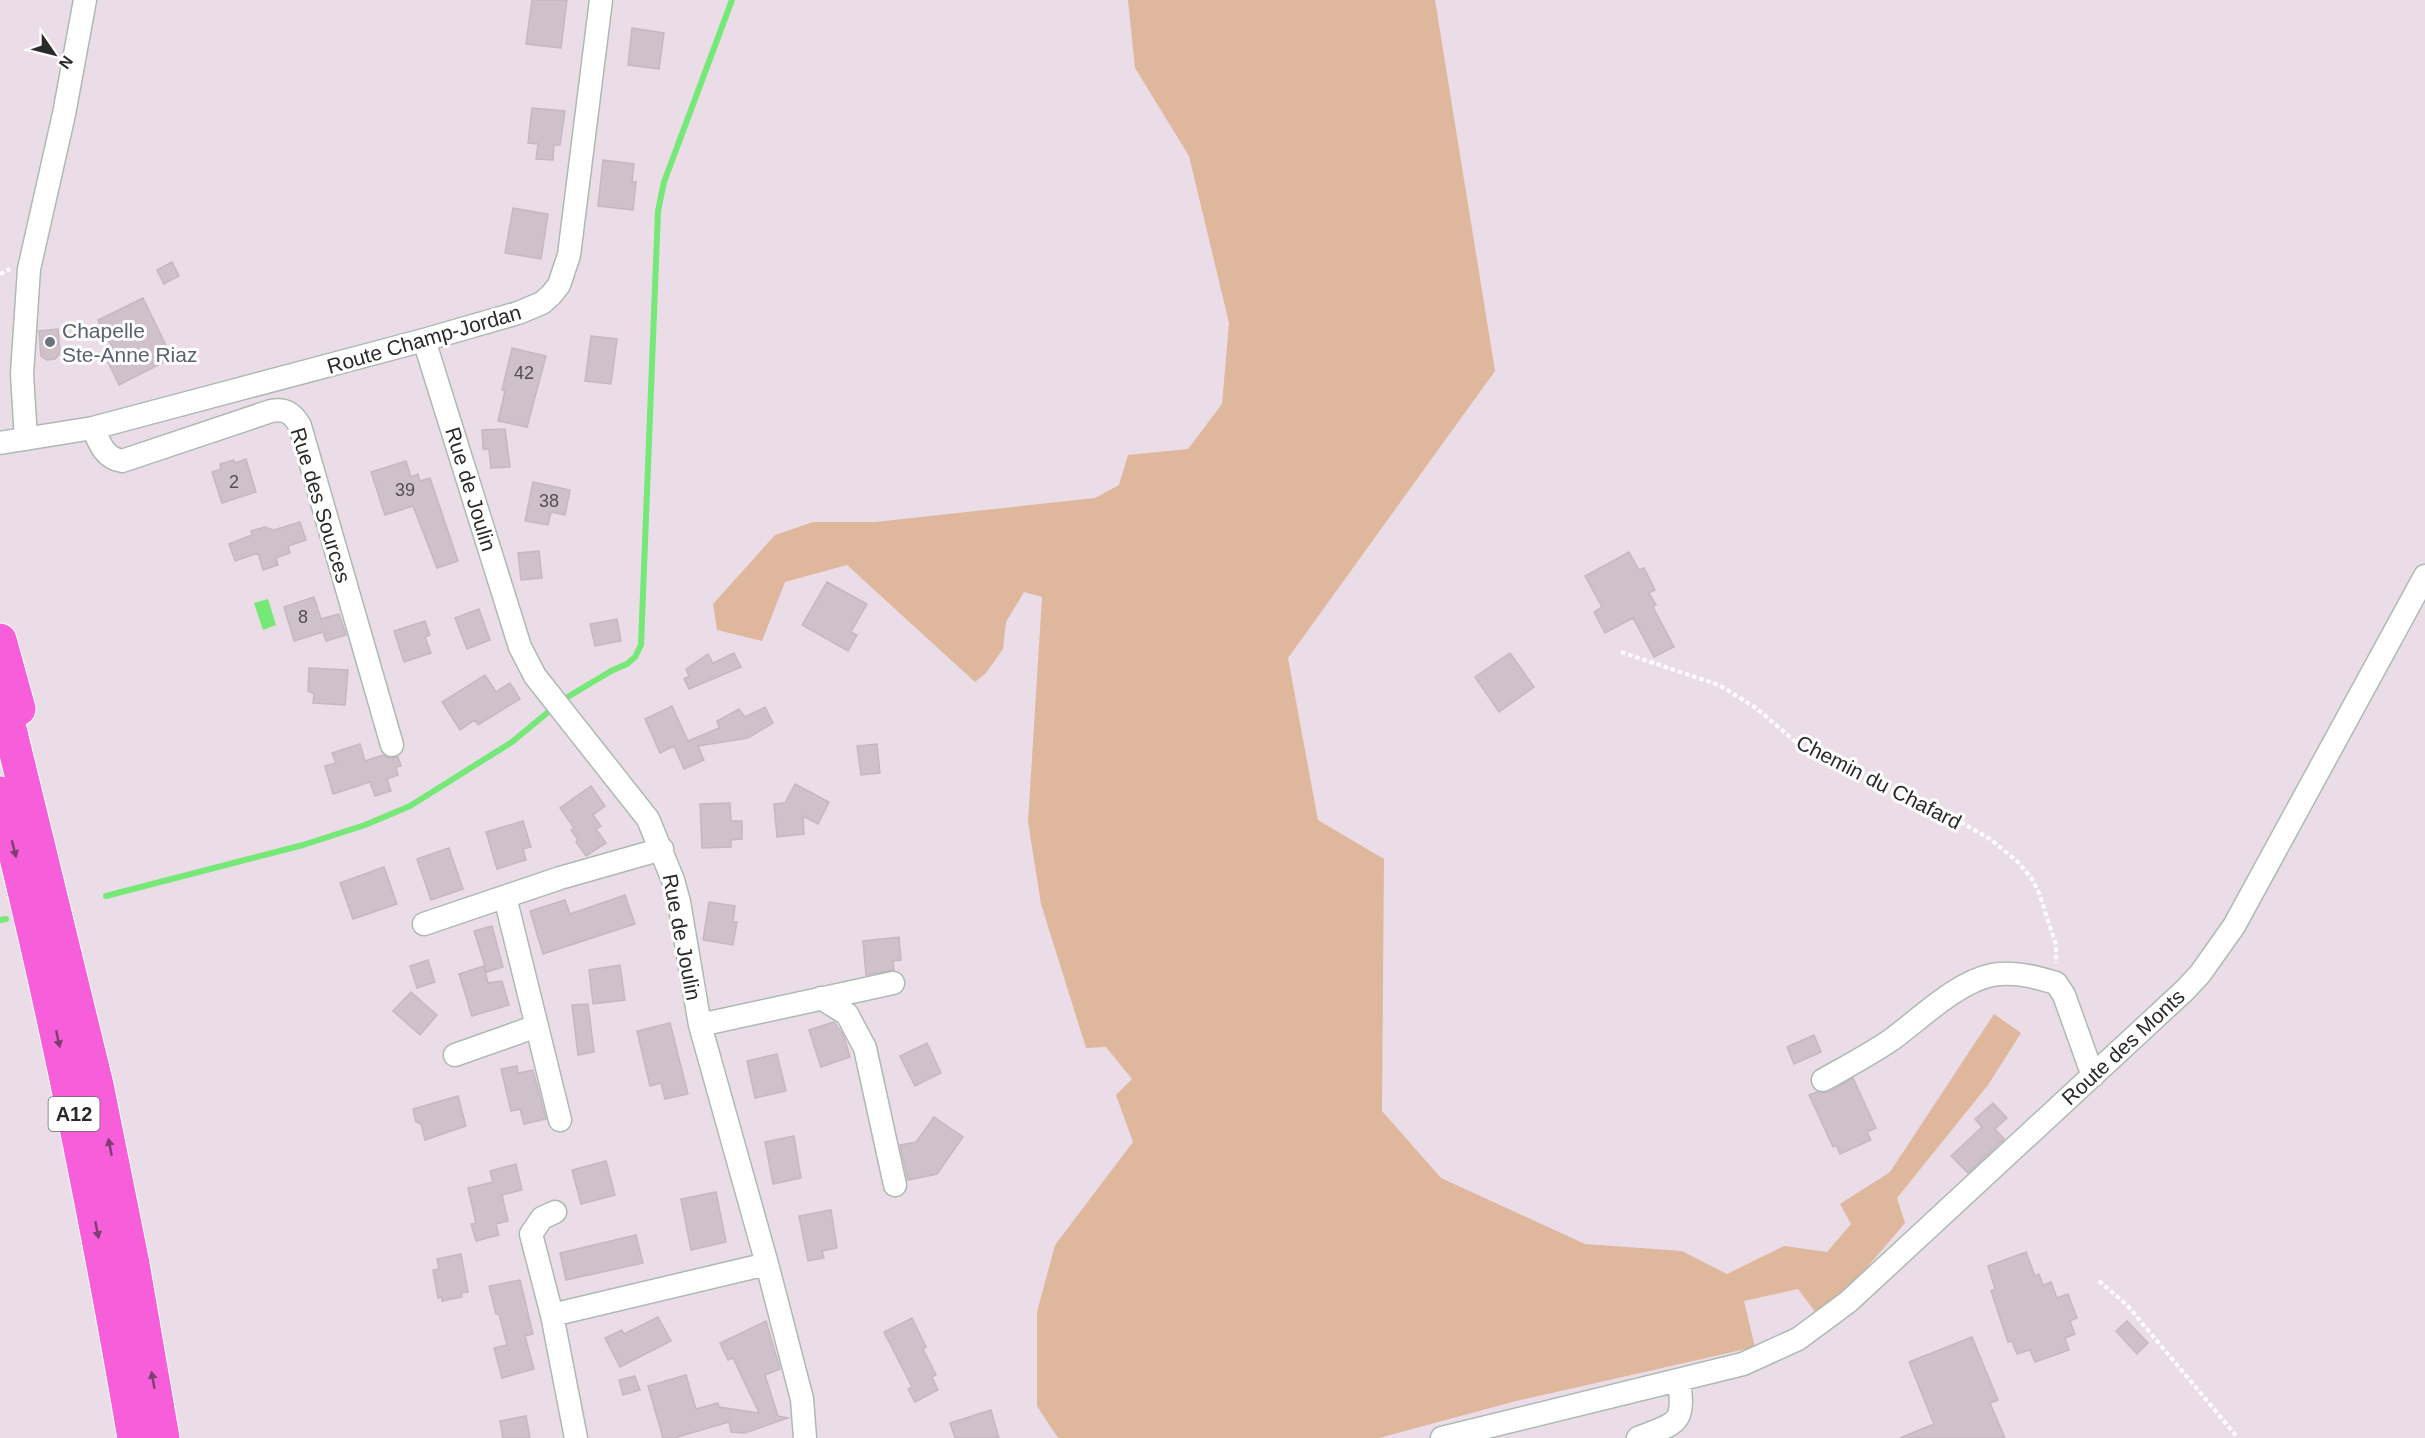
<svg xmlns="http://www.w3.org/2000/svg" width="2425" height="1438" font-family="Arial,sans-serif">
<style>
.green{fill:#dfb79c}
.water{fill:#75e877}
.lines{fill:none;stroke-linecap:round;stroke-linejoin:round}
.stream{stroke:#75e877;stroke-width:6}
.building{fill:#cec1c9;stroke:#c7b7c0;stroke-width:1.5}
.street-casing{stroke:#adbab4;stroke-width:25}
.highway-casing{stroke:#fff;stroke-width:35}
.path{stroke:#fff;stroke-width:4;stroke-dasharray:4.5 3;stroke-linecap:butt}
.street{stroke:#fff;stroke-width:22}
.highway{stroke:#f65eda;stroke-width:33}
.oneway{fill:#7c3f70}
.worship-dot{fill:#6b7280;stroke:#fff;stroke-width:2}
.labels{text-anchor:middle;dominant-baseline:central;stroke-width:6;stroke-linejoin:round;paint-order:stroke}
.number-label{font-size:18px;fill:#535052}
.shield{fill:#fff;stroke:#6a6a6a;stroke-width:1.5}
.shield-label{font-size:20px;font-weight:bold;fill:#2a2a2a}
.worship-label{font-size:21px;fill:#5b616d;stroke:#fff;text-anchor:start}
.street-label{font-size:21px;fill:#2a2a2a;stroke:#fff}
</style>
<rect width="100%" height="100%" fill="#ebdde7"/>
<path class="green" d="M1128,0H1435L1495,371L1288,658L1318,820L1384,859L1382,1111L1441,1178L1585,1244L1682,1251L1727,1274L1784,1246L1827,1252L1851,1224L1840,1204L1890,1172L1994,1014L2021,1033L1988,1085L1897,1198L1905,1223L1846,1292L1816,1313L1798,1289L1744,1301L1755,1347L1516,1401L1379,1438H1058L1037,1406V1312L1055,1245L1133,1142L1116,1095L1132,1079L1106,1047L1086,1048L1041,904L1028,822L1042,597L1024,592L1006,622L1003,649L986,673L975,682L847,565L785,582L762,641L717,630L713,604L775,535L813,522H875L1095,498L1119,485L1128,455L1188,449L1222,404L1229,323L1189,156L1135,68Z"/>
<path class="water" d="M268,599L276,625L263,630L254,603Z"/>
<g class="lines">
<path class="stream" d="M561,701L611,671L627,664L635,657L641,645L658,211L664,182L732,0
M106,896L303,845L365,825L410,806L512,742L553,708
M0,920L6,919"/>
</g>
<path class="building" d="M532,0H567L561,48L526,44Z
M632,28L664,33L659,69L628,65Z
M532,108L565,111L560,145H554L553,160L536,159L538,144L528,143Z
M603,160L634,164L632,182H636L633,210L598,206Z
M513,208L548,214L541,259L505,253Z
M172,262L179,276L164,284L157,270Z
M143,298L172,358L119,385L108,362L117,357L98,320Z
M58,329L60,353L55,359L47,360L41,356L39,331Z
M591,336L617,339L611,384L585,381Z
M512,348L546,356L527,427L498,421L505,391L502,390Z
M505,429L510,467L491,468L489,449H483L482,430Z
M246,459L256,492L222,503L212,472L221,469L220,464L234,460L235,463Z
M406,461L411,477L418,474L420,481L430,478L458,561L437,568L413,506L385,515L371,472Z
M533,482L570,490L565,515L551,512L548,525L525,521Z
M300,522L306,540L288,546L290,553L276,558L278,565L263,570L258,553L235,561L229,544L252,535L251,531L265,527L274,530Z
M539,551L542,578L521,580L518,553Z
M1629,552L1639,570L1644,568L1655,590L1649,593L1656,605L1653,607L1674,647L1654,657L1633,618L1605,633L1594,612L1602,607L1585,576Z
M827,582L867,604L851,632L857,635L848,651L802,625Z
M314,597L321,619L339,614L346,635L326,641L323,632L294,641L284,607Z
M479,609L490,640L467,649L455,618Z
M617,619L621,641L595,646L590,624Z
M425,621L430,635L425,637L431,653L404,662L394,631Z
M734,653L741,667L689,689L684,679L689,676L686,669L708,654L713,663Z
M1510,653L1534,687L1499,712L1475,677Z
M309,668L348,670L345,705L313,703L314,694L308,691Z
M485,675L496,692L510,683L520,699L478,725L475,720L460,730L442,702Z
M672,706L688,741L719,728L717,721L739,709L745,717L765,707L773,723L748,738L698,746L704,760L684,769L674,746L660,753L645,719Z
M360,744L365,761L383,755L389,758L398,757L401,766L396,767L398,775L387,779L391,791L375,796L370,782L333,794L325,766L336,763L332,753Z
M877,744L880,773L861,775L857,746Z
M795,784L829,802L818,824L803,816L804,834L777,837L774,804L785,803Z
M591,786L605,806L593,815L601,826L596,829L606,843L586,856L576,842L578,840L571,830L574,828L560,808Z
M730,803L731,821H742V839L731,840V847L702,848L700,804Z
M523,821L531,847L523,849L526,860L497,869L486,832Z
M449,848L463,889L431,900L417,859Z
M384,867L397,904L353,919L340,883Z
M625,895L635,924L543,954L530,911L565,900L570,914Z
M709,902L735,906L733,922H737L733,945L703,940Z
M492,926L503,967L487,972L474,931Z
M899,937L901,960L893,961L894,970L866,975L863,941Z
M428,960L435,982L417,988L410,966Z
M620,965L625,1000L593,1004L589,970Z
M484,966L488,983L502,981L509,1005L472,1016L459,974Z
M411,992L437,1015L420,1035L393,1011Z
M588,1004L594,1052L578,1055L572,1005Z
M834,1022L844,1036L850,1057L821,1067L809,1030Z
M670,1023L688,1094L665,1099L661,1083L650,1086L637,1031Z
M1814,1035L1821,1052L1794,1064L1787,1047Z
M927,1043L941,1073L915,1086L900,1056Z
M777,1054L786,1091L755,1098L747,1061Z
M517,1066L518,1073L533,1070L546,1119L524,1124L520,1109L511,1111L501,1069Z
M1853,1078L1876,1128L1867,1132L1871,1140L1840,1154L1836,1145L1833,1147L1809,1095L1817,1092H1829Z
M458,1096L466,1126L425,1140L421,1124L416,1122L413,1109Z
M1993,1103L2007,1118L1995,1129L2004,1139L1968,1173L1951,1156L1982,1127L1975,1119Z
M934,1117L963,1137L937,1174L908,1180L900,1145L916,1142Z
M794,1136L801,1178L773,1184L765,1142Z
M606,1161L615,1195L581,1204L572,1170Z
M516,1164L522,1190L502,1195L508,1221L496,1224L499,1235L476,1241L471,1224L476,1223L468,1188L493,1182L490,1171Z
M716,1192L726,1242L691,1250L681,1199Z
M831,1210L837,1248L822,1251L824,1258L808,1261L799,1216Z
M636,1235L643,1263L566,1280L560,1253Z
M2026,1252L2035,1276L2039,1274L2043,1285L2051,1282L2057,1298L2068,1294L2077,1318L2070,1321L2075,1334L2065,1338L2069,1350L2035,1362L2030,1350L2017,1354L2012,1341L2008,1342L1991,1291L1995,1289L1988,1266Z
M461,1254L468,1292L461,1293L462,1297L442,1301V1297L438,1298L433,1270L439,1269L437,1259Z
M520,1280L533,1334L525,1336L534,1369L502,1378L494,1348L507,1345L499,1314H496L489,1286Z
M658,1317L671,1341L620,1367L605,1338L622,1330L624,1334Z
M912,1318L926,1347L923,1349L936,1375L932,1377L938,1390L915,1402L908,1389L912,1387L884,1332Z
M766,1321L780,1369L765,1375L778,1416L788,1418L745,1433L731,1432L729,1422L674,1438H663L648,1386L686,1375L696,1409L718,1403L719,1407L759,1413L733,1358L728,1360L720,1343Z
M2127,1321L2148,1343L2137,1354L2116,1331Z
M1972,1337L1998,1400L1990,1403L2005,1438H1900L1934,1424L1909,1362Z
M635,1376L640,1390L623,1395L619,1380Z
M991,1410L999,1438H955L950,1423Z
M526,1416L530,1438H503L500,1421Z"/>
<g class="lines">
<defs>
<path id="street" d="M424,340L520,647L535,676L648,819L673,880L679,902L700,1025L767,1264L802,1399L805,1438
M93,428C99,442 104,458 122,461L271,411C285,408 293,413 300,426L392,745
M26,439L22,374L29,269L64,114L85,0
M0,443L93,428L424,340L518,313L542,303L551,295L559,285L569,255L601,0
M505,897L560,1120
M424,924L560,878L662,849
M821,998L847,1014L865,1048L895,1185
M700,1025L893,983
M455,1055L537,1026
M1823,1080C1846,1067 1869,1055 1891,1040C1920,1019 1957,982 1992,975C2014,971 2036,977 2056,983L2064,995L2093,1076
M555,1212L542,1218L531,1234L552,1315L576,1438
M552,1315L767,1264
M1442,1438L1743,1364L1798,1339L1848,1302L2184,991L2200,974L2234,926L2425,576
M1638,1438C1678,1422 1685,1425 1679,1380"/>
<path id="highway" d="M0,640L19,709
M0,688L97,1085L133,1264L163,1438
M0,793C54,1006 97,1221 134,1438"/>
</defs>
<use href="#street" class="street-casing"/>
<use href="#highway" class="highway-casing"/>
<path class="path" d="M0,274L10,269
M1621,652L1719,685L1756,708L1797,743L1957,820L1990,839L2018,862L2032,879L2039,893L2056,945V963
M2099,1281L2127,1305L2238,1438"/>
<use href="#street" class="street"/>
<use href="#highway" class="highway"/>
</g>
<defs><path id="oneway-solid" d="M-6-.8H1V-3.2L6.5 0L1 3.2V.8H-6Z" transform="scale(1.5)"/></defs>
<g class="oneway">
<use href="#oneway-solid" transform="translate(14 849) rotate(76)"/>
<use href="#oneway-solid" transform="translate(58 1039) rotate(78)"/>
<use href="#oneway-solid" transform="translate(110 1147) rotate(-101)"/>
<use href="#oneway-solid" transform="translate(97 1230) rotate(79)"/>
<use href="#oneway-solid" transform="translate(153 1380) rotate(-100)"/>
</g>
<circle class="worship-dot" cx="50" cy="342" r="6"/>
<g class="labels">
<g class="number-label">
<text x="524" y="373">42</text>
<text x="234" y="482">2</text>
<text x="405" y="490">39</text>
<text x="549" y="501">38</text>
<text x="303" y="617">8</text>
</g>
<rect class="shield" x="48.5" y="1097" width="51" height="34" rx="4.5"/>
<g class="shield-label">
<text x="74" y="1114">A12</text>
</g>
<g class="worship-label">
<text x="62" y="330">Chapelle<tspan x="62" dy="24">Ste-Anne Riaz</tspan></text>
</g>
<g class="street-label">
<text transform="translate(424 339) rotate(-16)">Route Champ-Jordan</text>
<text transform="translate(471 489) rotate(73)">Rue de Joulin</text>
<text transform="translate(321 505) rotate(73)">Rue des Sources</text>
<text transform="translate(1879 782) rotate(27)">Chemin du Chafard</text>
<text transform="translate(682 937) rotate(79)">Rue de Joulin</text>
<text transform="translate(2123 1047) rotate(-43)">Route des Monts</text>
</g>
</g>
<g transform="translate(54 54) rotate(125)" stroke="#ffffff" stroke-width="4.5" paint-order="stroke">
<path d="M0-4.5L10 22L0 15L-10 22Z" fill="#2a2a2a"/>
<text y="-9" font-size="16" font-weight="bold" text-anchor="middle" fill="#2a2a2a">N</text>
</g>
</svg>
